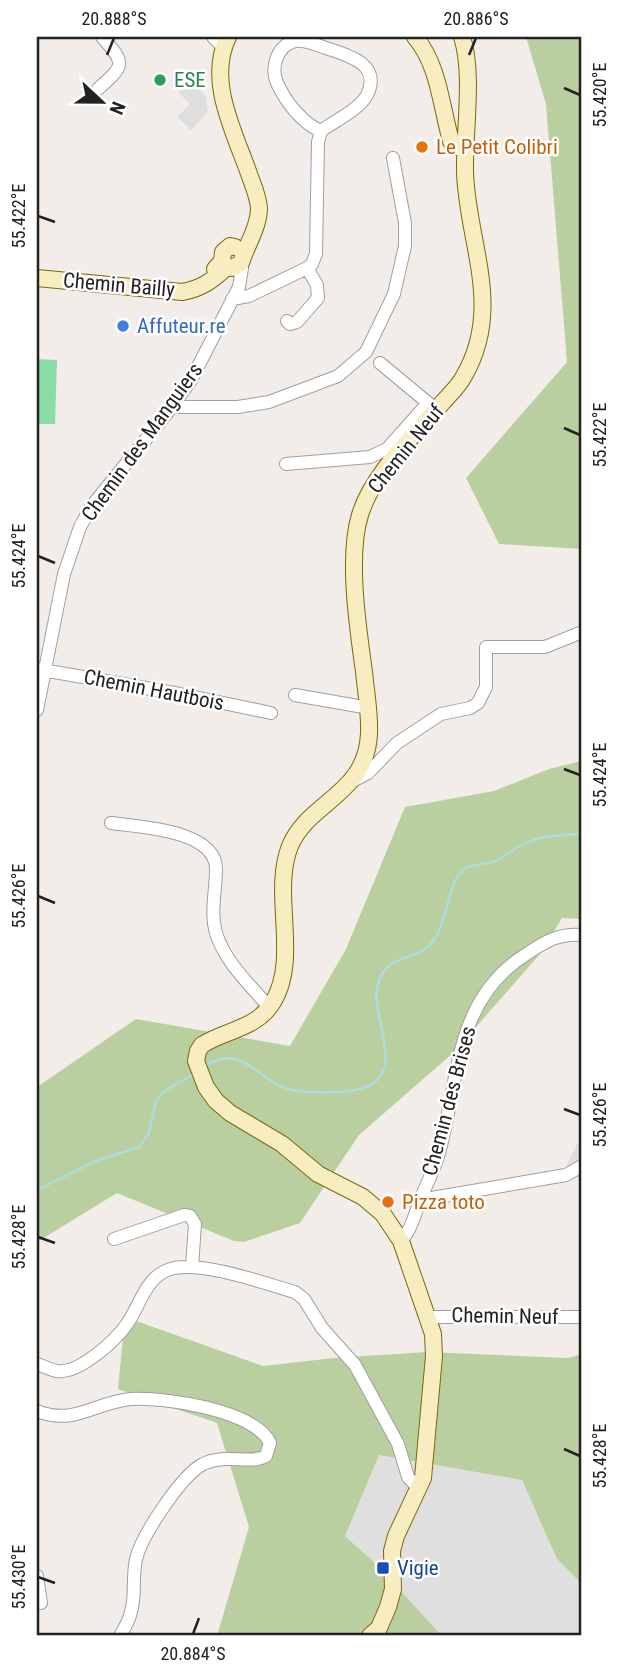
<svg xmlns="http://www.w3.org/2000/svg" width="619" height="1673" font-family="'Roboto Condensed',sans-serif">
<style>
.residential{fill:#e0dfdf}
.forest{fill:#bacfa0}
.pitch{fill:#8bdda8}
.parking{fill:#dedede}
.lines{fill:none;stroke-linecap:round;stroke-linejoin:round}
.stream{stroke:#acdddc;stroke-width:2.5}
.street-casing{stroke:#9f9f9f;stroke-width:14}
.secondary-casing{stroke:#796809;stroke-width:18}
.street{stroke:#fff;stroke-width:12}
.secondary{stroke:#f8edc1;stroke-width:16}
.ticks{fill:none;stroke:#222;stroke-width:2.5}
.leisure-dot{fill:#2e9e5b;stroke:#fff;stroke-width:2.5}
.food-dot{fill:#e8710a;stroke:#fff;stroke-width:2.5}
.shop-dot{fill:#3f7fe0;stroke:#fff;stroke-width:2.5}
.transit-dot{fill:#1a4fb4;stroke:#fff;stroke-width:2.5}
.labels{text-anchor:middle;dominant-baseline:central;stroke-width:5;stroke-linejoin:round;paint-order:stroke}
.leisure-label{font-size:21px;fill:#27864d;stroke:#fff;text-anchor:start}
.food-label{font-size:21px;fill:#c56008;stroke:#fff;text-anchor:start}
.street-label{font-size:21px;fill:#222;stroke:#fff}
.shop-label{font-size:21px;fill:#366cbe;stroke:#fff;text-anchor:start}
.transit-label{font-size:21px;fill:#164399;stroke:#fff;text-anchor:start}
.neatline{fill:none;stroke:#222;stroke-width:2.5}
.ticks-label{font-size:18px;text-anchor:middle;fill:#222}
</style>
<rect width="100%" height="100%" fill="#f2ede9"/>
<path class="residential" d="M379,1455L522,1480L557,1559L582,1584V1636H442L377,1565L345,1536Z"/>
<path class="forest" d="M526,37H582V549L499,544L466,478L567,362L546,104Z
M582,761V919L562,918L540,954L453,1053L359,1135L300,1223L244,1242L234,1241L117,1193L37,1242V1087L136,1019L290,1046L346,949L405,807L494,791L549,769Z
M125,1317L263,1366L334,1358L427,1352L568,1358L582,1354V1584L557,1559L522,1480L379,1455L345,1536L377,1565L442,1636H217L249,1527L217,1423L118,1389Z"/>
<path class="pitch" d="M37,359L57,360L55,424H37Z"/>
<path class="parking" d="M189,80L205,95L208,112L191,130L177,117L190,104L178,92Z
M577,1144L582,1147V1177L566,1179L565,1169Z"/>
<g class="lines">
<path class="stream" d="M203,1067C238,1045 249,1069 278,1085C296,1095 354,1095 372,1084C402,1066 372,1016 377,988C384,953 411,962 428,947C445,931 446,899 456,879C465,862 478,866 493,862C504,858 510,851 520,846C539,835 561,835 582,834
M37,1190L96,1161L139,1147L149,1133L156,1101L163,1092L195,1073"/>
<defs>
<path id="street" d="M213,37L223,47
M98,89C125,65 126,64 102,37
M232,299L249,296L307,268L312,264L316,254L318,142L321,131C303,124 286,102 278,85C270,69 276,46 295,41C304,39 317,45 326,48C348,55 382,64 367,95C359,110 334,121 321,131
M287,321L290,324L297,322L318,298L317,285L307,268
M380,363L433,407
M172,407H238L269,402L338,376L366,352L394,294L405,246V223L393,158
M286,464L370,457L387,449L428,403
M37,669L180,694L271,713
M295,695L369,708
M37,710L64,574L80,527L91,507L172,407L191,380L239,287L242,268L241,263
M351,782L368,773L397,743L441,714L470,708L478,703L486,687V647H545L582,632
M111,823C140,827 216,830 216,869C216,891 210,912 216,933C225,962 250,985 269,1007
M420,1200L566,1175L582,1166
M114,1239L184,1215L190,1216L195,1224L192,1267
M401,1241C412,1229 415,1213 421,1198C427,1183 435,1168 439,1153C460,1078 453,999 528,953C546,941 560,933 582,935
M427,1317H582
M37,1364C43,1366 51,1370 57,1371C79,1374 115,1341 127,1324C141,1304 146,1274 174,1268C206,1262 263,1283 295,1292L304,1299L322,1328L355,1365L398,1444L408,1477L418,1488
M37,1411C75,1426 95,1402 131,1399C164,1397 255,1410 270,1443L266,1456C250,1465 226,1453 203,1464C181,1476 142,1535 136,1559C132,1577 136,1595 131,1612C129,1621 124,1629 120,1636
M37,1576L41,1603"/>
<path id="secondary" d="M415,37C439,65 441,106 451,141L454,146L466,149
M222,261L227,267L232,268L241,263C246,246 259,227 259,208C258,195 252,183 248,171C233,129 207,80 228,37
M215,269L222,261L223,252L230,246L235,247
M37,278L182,292C201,289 213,280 227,267
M370,1636L379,1628L388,1607L393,1589L392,1551L396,1536L423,1478L434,1356L433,1334L401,1241L383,1214L363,1197L318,1174L282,1144L230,1113L216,1101L206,1087L196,1061L198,1051L202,1045C225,1030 257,1029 273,1002C300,958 271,893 290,846C309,801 366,795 369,734C370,713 366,693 364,672C358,628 347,557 360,515C372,474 415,435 443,402C450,394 459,386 464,376C504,307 467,242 465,172C464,132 474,74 462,37"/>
</defs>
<use href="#street" class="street-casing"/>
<use href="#secondary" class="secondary-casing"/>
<use href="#street" class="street"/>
<use href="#secondary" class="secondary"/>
</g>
<path class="ticks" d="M107,55L114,38M469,55L476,38M564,88L580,95M38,216L55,222M564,428L580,435M38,556L55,563M564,769L580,775M38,896L55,903M564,1109L580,1115M38,1237L55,1243M564,1449L580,1456M38,1577L55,1583M193,1634L199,1618"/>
<circle class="leisure-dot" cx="160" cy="80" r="7"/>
<g class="food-dot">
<circle cx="422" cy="147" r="7"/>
<circle cx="388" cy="1202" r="7"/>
</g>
<circle class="shop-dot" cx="123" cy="326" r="7"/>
<rect class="transit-dot" x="376" y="1561" width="14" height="14" rx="3.5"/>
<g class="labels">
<g class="leisure-label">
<text x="174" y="80">ESE</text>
</g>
<g class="food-label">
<text x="436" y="147">Le Petit Colibri</text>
<text x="402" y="1202">Pizza toto</text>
</g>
<g class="street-label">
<text transform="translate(119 285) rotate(5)">Chemin Bailly</text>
<text transform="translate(142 442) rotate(-54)">Chemin des Manguiers</text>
<text transform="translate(406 449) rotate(-51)">Chemin Neuf</text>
<text transform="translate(154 690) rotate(11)">Chemin Hautbois</text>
<text transform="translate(449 1101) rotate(-75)">Chemin des Brises</text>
<text transform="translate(505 1316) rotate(1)">Chemin Neuf</text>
</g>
<g class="shop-label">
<text x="137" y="326">Affuteur.re</text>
</g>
<g class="transit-label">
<text x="397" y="1568">Vigie</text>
</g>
</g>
<rect width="619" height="1673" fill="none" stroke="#ffffff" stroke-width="77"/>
<g transform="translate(102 102) rotate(112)" stroke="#ffffff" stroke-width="5" paint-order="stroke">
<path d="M0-5L12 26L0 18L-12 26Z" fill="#222222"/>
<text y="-10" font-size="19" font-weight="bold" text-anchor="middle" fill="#222222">N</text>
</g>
<rect x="38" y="38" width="542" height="1596" class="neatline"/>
<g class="ticks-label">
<text x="114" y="25">20.888°S</text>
<text x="476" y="25">20.886°S</text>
<text transform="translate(600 95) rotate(-90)" y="6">55.420°E</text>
<text transform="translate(19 216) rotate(-90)" y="6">55.422°E</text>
<text transform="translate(600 435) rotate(-90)" y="6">55.422°E</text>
<text transform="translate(19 556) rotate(-90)" y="6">55.424°E</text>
<text transform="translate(600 775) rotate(-90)" y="6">55.424°E</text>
<text transform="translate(19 896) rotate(-90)" y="6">55.426°E</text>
<text transform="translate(600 1115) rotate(-90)" y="6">55.426°E</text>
<text transform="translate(19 1237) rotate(-90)" y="6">55.428°E</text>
<text transform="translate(600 1456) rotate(-90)" y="6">55.428°E</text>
<text transform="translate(19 1577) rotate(-90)" y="6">55.430°E</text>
<text x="193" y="1660">20.884°S</text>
</g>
</svg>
